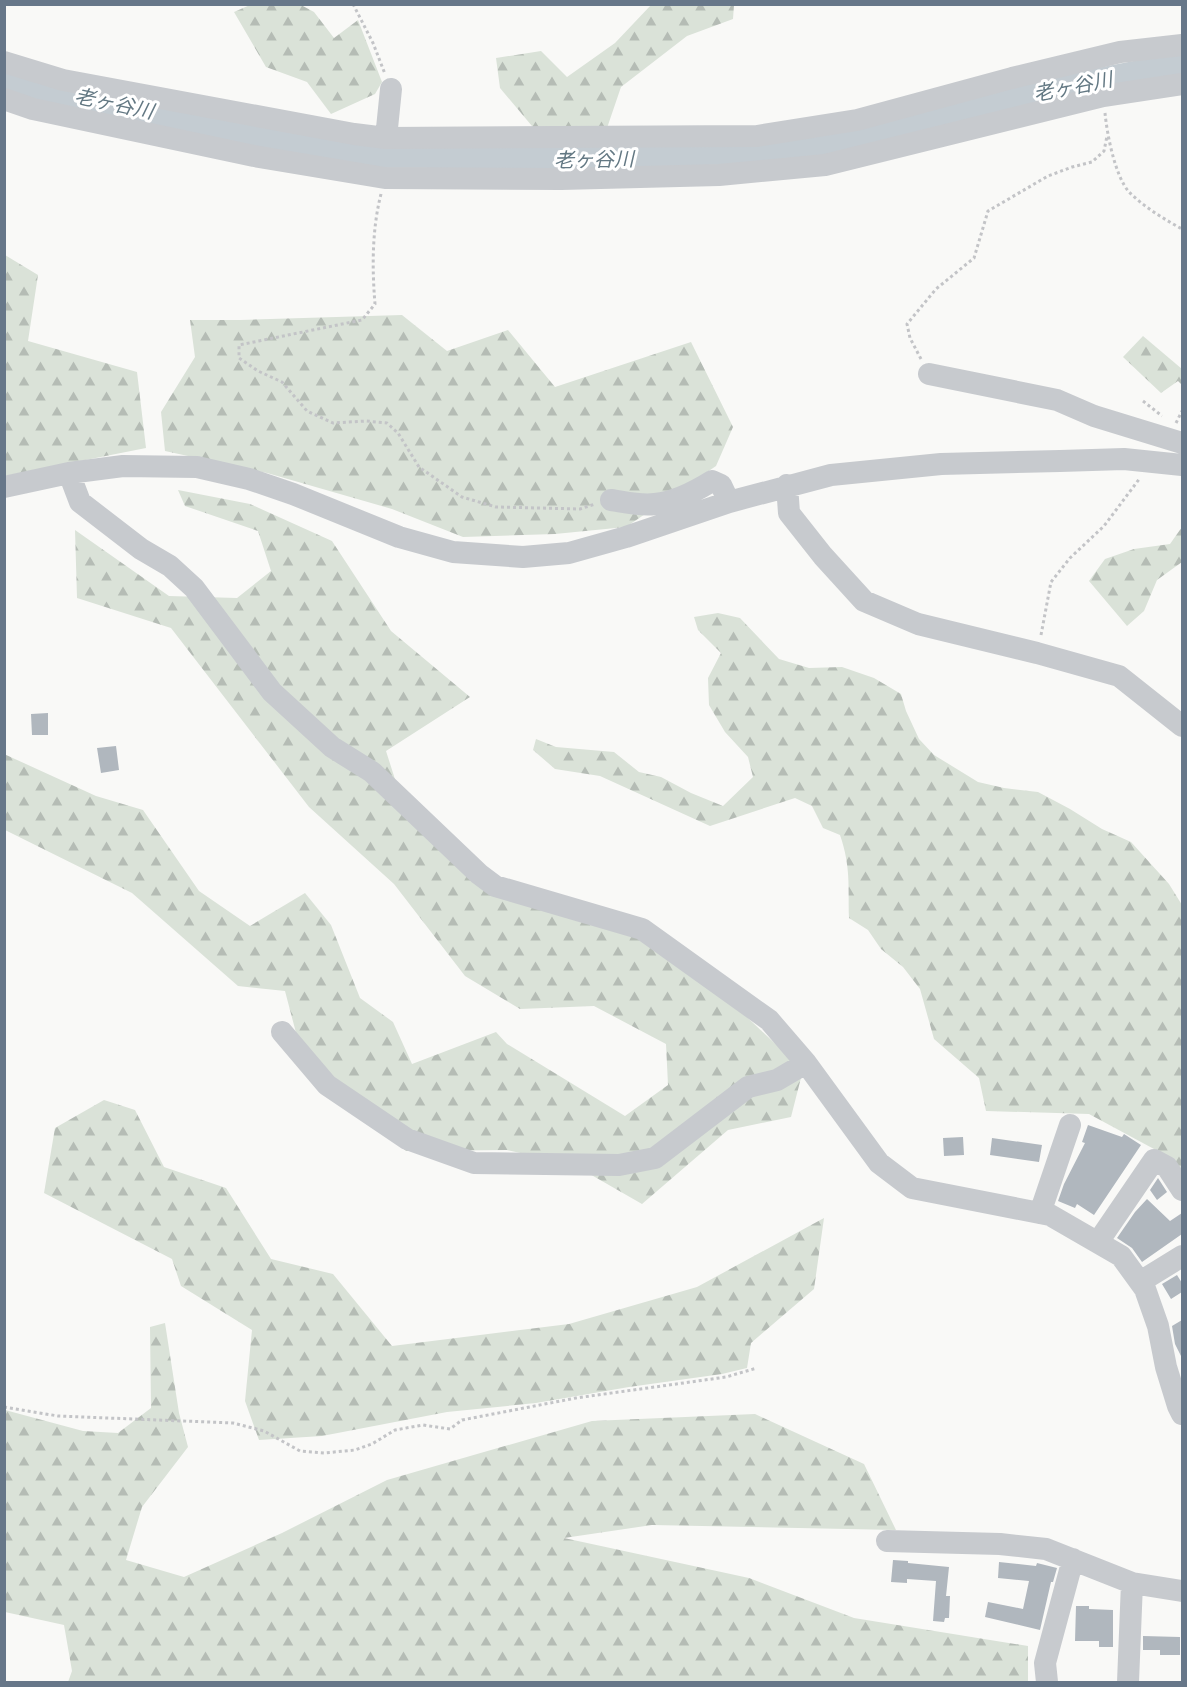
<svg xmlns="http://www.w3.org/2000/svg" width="1187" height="1687" font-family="Jost,'Noto Sans JP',sans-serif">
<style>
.forest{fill:url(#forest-firs)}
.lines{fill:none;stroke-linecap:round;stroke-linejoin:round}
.river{stroke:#c4ccd2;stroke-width:28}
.building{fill:#b0b7be}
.path{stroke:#c3c4c7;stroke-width:3;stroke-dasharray:3 3;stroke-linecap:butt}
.minor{stroke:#c7cace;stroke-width:22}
.labels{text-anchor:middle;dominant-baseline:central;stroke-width:6;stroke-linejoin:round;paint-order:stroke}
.water-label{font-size:20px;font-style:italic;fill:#637883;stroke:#fff}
</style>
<defs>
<pattern id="forest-firs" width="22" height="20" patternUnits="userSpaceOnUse" patternTransform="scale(1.5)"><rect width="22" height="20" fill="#dae2d8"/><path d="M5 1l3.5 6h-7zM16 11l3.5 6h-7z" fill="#b5bcb5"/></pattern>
</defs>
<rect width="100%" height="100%" fill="#f9f9f7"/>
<path class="forest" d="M250,5H301L314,12L334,38L358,20L382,82L375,94L331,114L307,82L266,67L234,12Z
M651,5H734L733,19L687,36L621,87L606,131L537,132L500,88L496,58L541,51L567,77L615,43Z
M5,255L38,275L28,341L137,372L146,448L5,476Z
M402,315L447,351L508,330L555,387L691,342L733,427L716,466L626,527L555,534L463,537L392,509L267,473L165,451L161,412L195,357L190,320H240Z
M1143,336L1182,369V385L1178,381L1161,393L1123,357Z
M178,490L250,504L332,541L391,631L470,697L386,751L400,795L488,890L639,932L733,1004L803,1070L791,1117L728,1130L642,1204L574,1165L507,1150L406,1151L300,1048L285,991L238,986L132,893L5,830L4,754L96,796L143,810L199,891L250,926L305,893L331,925L360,998L393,1022L412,1064L496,1032L507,1044L625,1116L668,1085L666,1044L594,1006L520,1009L465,976L394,884L309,807L171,628L77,598L75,530L169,596L237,598L271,571L258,531L185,506Z
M1182,527V562L1157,580L1144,611L1127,626L1089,581L1105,559L1134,549L1170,544Z
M718,613L740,618L779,659L809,668L842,667L874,678L901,694L906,711L919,739L934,755L978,782L1004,788L1038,792L1070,809L1102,829L1131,842L1169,884L1182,905V1179L1154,1149L1089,1114L986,1111L979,1078L934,1039L920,989L903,967L881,949L868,930L849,918C848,886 851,867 840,835L823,828L812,806L795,798L710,826L600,776L555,769L533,750L536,739L556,747L614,752L639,772L661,777L691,793L723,806L753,777L748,757L725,732L709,705L708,678L721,653L698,630L694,617Z
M104,1100L135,1110L164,1167L226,1188L271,1259L333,1274L392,1346L569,1324L697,1287L824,1218L814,1289L751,1343L747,1368L722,1374L629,1387L536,1403L447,1412L322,1436L259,1440L245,1401L252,1330L181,1286L172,1259L44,1193L55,1128Z
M165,1323L179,1413L188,1447L142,1507L126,1560L184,1577L282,1533L387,1480L592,1421L755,1414L864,1464L896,1530L652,1525L564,1538L749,1578L854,1618L1028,1646V1682H68L72,1671L64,1625L5,1612V1410L83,1431L118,1433L151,1408L150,1327Z"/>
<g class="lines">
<path class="river" d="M4,80L46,92L227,129L371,154L435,161L722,158L836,144L1010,99L1182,66"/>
</g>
<path class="building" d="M48,713V735H32L31,714Z
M116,746L119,770L101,773L97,748Z
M1088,1125L1122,1137L1124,1134L1141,1145L1094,1215L1077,1204L1075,1208L1058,1201L1064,1184L1085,1143L1082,1142Z
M963,1137L964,1155L944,1156L943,1138Z
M992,1138L1042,1145L1039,1162L990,1155Z
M1158,1178L1167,1192L1157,1200L1150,1190Z
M1147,1199L1170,1221L1182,1213V1234L1142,1262L1132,1248L1117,1238L1135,1212Z
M1177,1275L1182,1283V1292L1171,1299L1162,1284Z
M1182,1320V1358L1175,1344L1172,1326Z
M893,1560L908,1561V1563L949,1567L946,1596H950L949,1618H945L944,1622L933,1621L936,1581L907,1579V1583L891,1582Z
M999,1562L1036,1566L1037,1563L1057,1568L1053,1582H1051L1040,1630L985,1617L988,1602L1023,1609L1029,1581L998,1578Z
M1076,1606H1089V1609L1113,1610V1647H1099V1641H1075Z
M1143,1636L1180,1637V1655H1160V1650H1143Z"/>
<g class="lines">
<path class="path" d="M353,4L373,43L385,74
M1105,113C1107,134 1115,176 1129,192C1144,207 1164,219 1182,229
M381,194C372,229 372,268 375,304L362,320L239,345V358L258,371L282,382L307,411L333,423L366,421L387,423L398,433L419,467L462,497L496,507L580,509L595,504
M921,359L910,338L907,324L936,289L974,258L988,211L1048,176L1072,167L1092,162L1104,151L1107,136
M1143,401L1162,416
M1176,423L1182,411
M1041,635L1051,582L1070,558L1104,526L1140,478
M4,1407L58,1416L233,1423L264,1431L300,1451L324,1453L355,1450L372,1444L395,1430L423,1425L450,1429L462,1420L576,1398L726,1377L757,1368"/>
<path class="minor" d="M4,62L63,80L354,134L386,138L757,136L857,120L1012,78L1120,52L1182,45
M4,99L33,109L254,156L385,178L561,179L719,175L825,165L1103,96L1182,84
M386,138L391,89
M929,374L1057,400L1094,416L1182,443
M69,473L80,502L141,549L170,566L194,588L272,692L332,747L372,772L479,874L495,886L642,929L769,1020L806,1063L879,1163L912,1188L1050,1215L1121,1256L1145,1289L1158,1326L1166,1367L1178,1406L1182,1414
M787,485L789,513L823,556L864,601L918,624L1037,653L1119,676L1182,726
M4,487L69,473L123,466L197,467L249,479L293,494L399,537L453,552L523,557L569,553L626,537L729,502L831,475L941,464L1060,461L1124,459L1182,465
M611,500C625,502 640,506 655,504C674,502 696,491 712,481L721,485L729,502
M282,1032L327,1085L407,1139L474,1163L619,1165L655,1158L748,1087L777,1080L806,1063
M1040,1213L1070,1125
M1098,1242L1154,1160L1167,1167L1182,1190
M1140,1282L1182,1256
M887,1541L1000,1544L1046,1549L1132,1583L1182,1591
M1047,1682L1045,1663L1073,1559
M1128,1682L1132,1583"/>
</g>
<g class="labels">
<g class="water-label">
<text transform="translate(1073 87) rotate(-11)">老ヶ谷川</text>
<text transform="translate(114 104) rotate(12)">老ヶ谷川</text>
<text transform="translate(594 160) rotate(-1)">老ヶ谷川</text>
</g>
</g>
<rect width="1187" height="1687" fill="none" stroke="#677789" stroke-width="12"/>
</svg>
